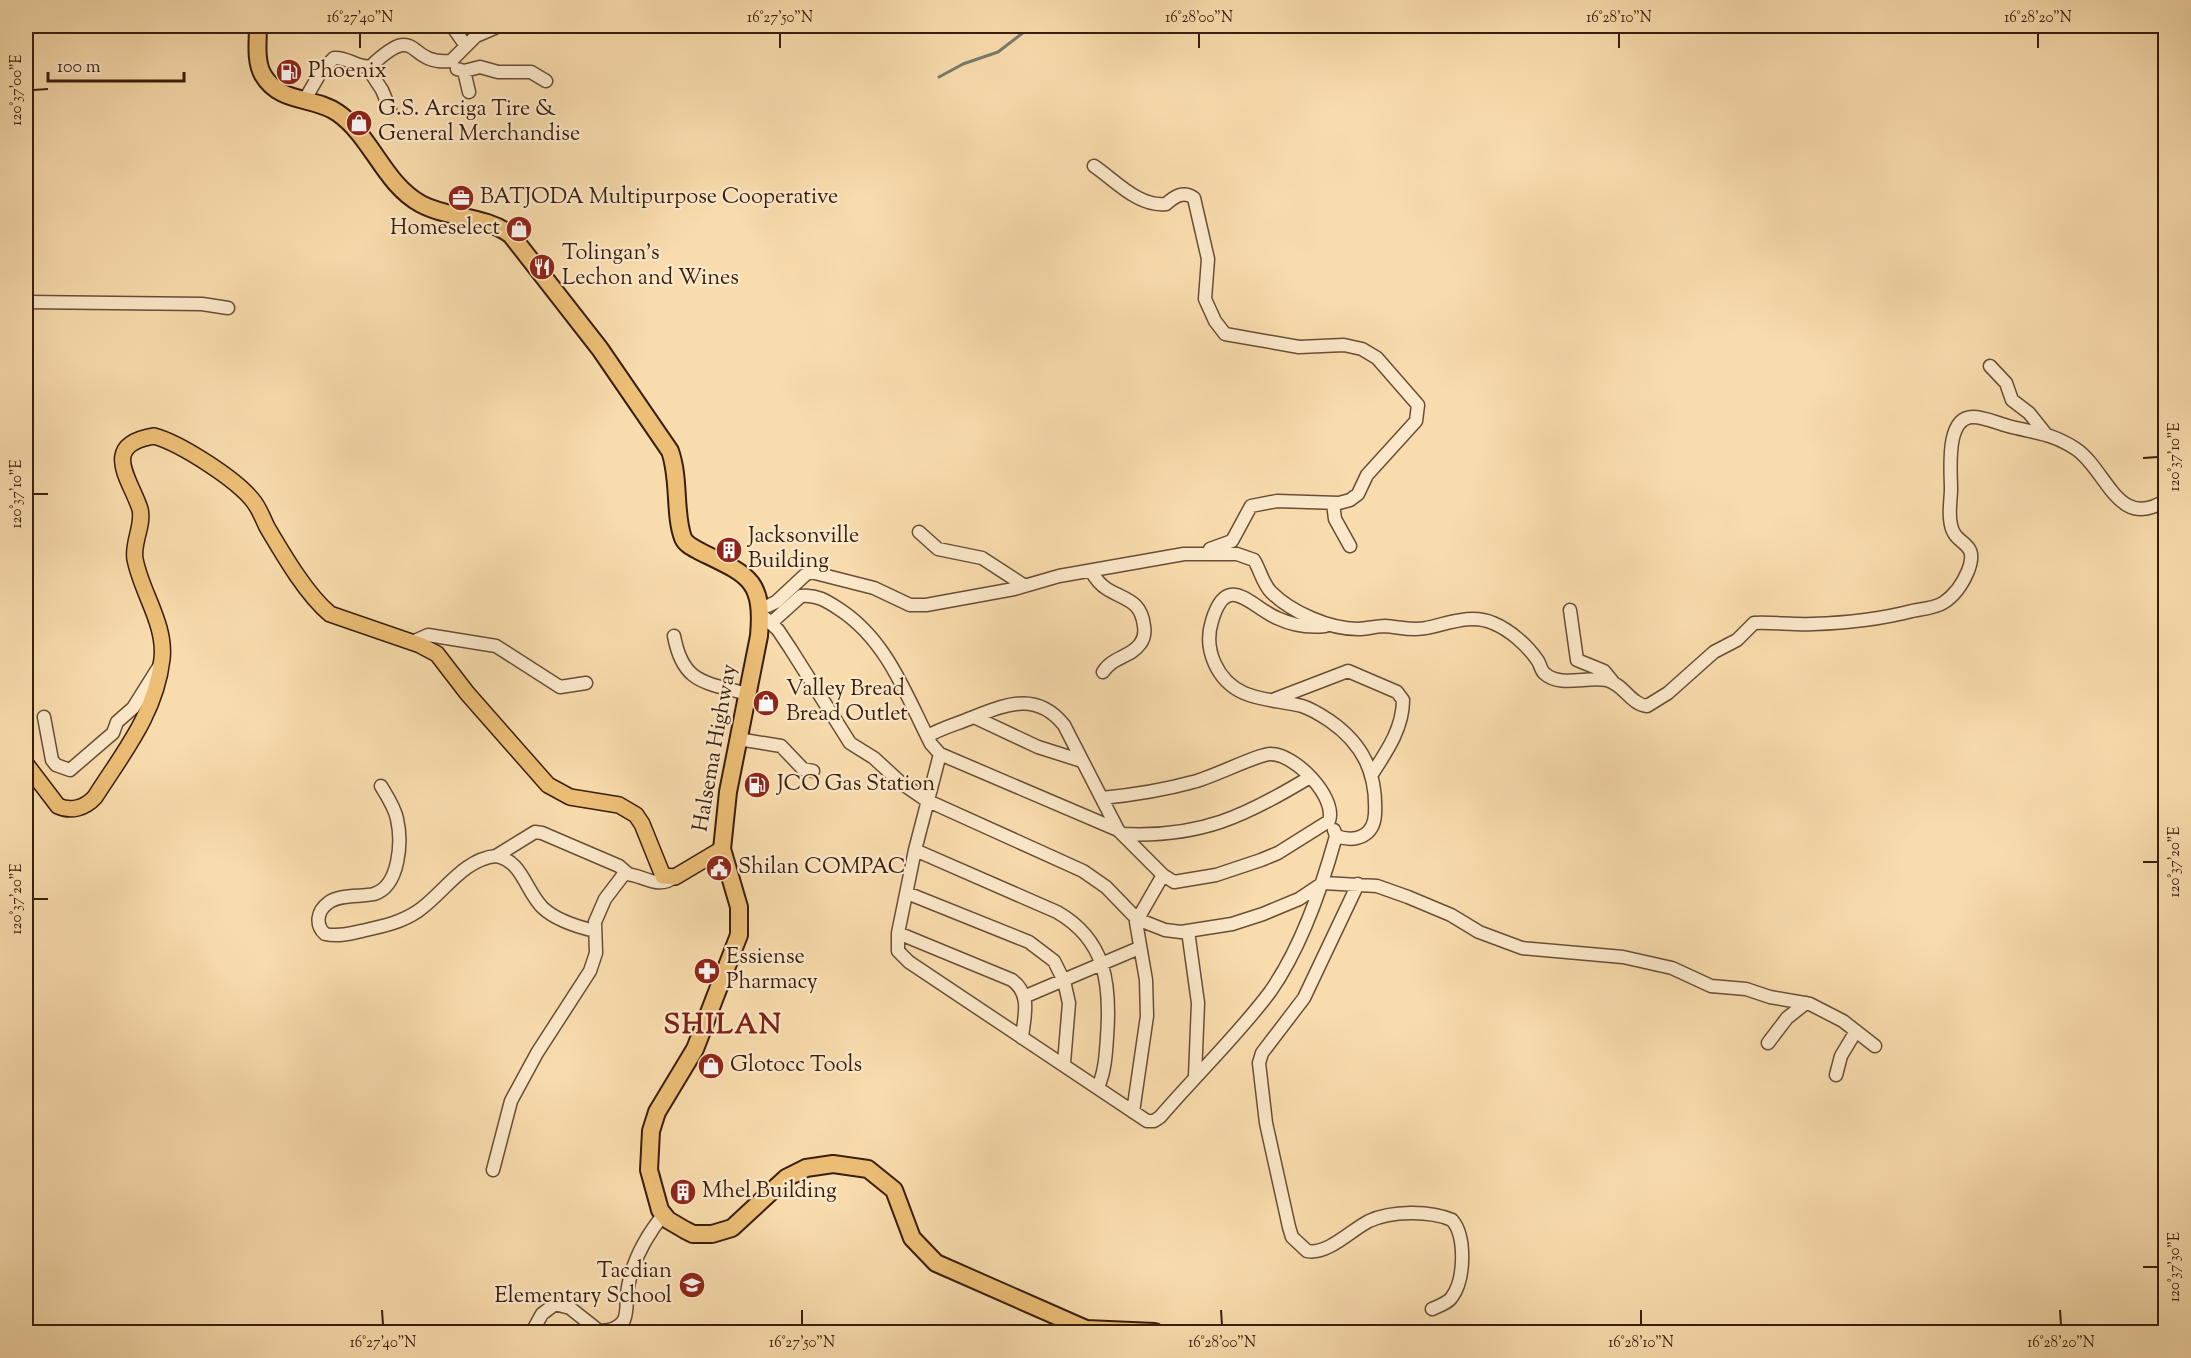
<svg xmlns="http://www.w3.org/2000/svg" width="2191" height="1358" font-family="'Sorts Mill Goudy',serif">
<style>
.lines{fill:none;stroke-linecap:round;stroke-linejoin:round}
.stream{stroke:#757c6e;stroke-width:3}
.minor-casing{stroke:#684e36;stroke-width:15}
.major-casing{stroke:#381e0e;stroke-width:18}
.highway-casing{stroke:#381e0e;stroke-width:20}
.minor{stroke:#fbe8ca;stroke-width:12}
.major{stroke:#ecbe76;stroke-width:15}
.highway{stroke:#ecbe76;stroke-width:16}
.ticks{fill:none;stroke:#381e0e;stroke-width:2}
.labels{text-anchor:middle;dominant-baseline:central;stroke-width:4.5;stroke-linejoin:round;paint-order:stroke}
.poi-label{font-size:22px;fill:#381e0e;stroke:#fbe8ca;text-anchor:start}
.street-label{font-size:22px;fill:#381e0e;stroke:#fbe8ca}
.district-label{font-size:28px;font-weight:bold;letter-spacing:1.5px;fill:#7a1f14;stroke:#fbe8ca}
.neatline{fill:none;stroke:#381e0e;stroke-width:2}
.ticks-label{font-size:15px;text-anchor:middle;fill:#381e0e}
</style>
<rect width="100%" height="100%" fill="#f9dcad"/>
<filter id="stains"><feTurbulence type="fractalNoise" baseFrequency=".00333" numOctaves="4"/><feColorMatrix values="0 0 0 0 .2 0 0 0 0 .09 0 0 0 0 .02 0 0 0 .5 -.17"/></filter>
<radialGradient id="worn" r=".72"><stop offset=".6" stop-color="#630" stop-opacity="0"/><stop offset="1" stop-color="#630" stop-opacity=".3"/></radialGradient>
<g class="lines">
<path class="stream" d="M1056,26H1065
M939,77L963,64L998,52L1024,32L1040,26"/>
<defs>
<path id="minor" d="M452,26L466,46
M367,67L382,90L390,109
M457,69L464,71L469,92
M464,71L480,67L498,72H531L546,81
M304,101L322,70L334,58C349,57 358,69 371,66C421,19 405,66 451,61L476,36L499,26
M1094,166C1115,180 1138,207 1166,204C1174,197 1183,190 1194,198L1208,259L1205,299L1215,321L1225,334L1299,347L1344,345L1362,349L1377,358L1418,405L1416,421L1367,475L1358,494L1350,500L1339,503L1277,501L1251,506L1232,541L1210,549
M26,302L202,304L228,308
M1990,366L2006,383L2012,400L2029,413L2045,433
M1333,503L1335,519L1350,546
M919,532L938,549L982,558L1025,586
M1091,571C1095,578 1099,584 1107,589C1125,600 1141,600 1144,626C1145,632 1144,639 1140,644C1131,657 1112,657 1103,672
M761,609L776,602L805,575L811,572L874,588L910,605H926L1014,589L1059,576L1184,554H1237L1254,560C1260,570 1263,584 1271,592C1291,612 1329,629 1358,629C1367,629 1376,626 1385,626C1399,627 1412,631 1426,628C1447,624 1471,613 1493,623C1510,630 1527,645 1538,661C1540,664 1541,670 1544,673C1560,688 1587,676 1606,680C1624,684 1630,704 1647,706L1668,693L1714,652L1737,640L1754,623C1774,622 1793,625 1813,624C1846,623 1881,619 1912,611C1922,609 1935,608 1943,603C1954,596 1963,583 1968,571C1980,540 1955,547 1951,525C1948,513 1951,500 1951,489C1951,471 1945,417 1973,417C1985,417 1996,423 2008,426C2035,433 2052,433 2076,449C2107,470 2118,532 2166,500
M1570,610L1577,660L1604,671L1613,682
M761,614L778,630L790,648L850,743L874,758L900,782L926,800L1083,871L1106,887L1137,919L1165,930L1181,932L1232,924L1263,914L1299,899L1323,883L1377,886L1408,897L1451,915L1479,932L1522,948L1623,957L1672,968L1711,986L1746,989L1770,997L1810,1004L1843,1021L1875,1046
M771,623L801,596C816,594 827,601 839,609C887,640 906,695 931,744L940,754L1118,830L1163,875L1174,882L1216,875L1261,860L1278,853L1329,821C1337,797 1295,754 1271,754C1260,753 1211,778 1193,782C1164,790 1132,795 1102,798
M1325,626C1308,628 1292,625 1277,618C1251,607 1227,570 1212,621C1203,649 1217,681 1244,693C1262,701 1283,701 1302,706C1312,709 1321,715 1330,721C1363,744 1377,773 1375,814C1374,836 1356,843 1336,836L1334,830
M674,636C683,684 705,682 747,694
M412,642L428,635L496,646L560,687L586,683
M1275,699L1348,671L1397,692L1403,700C1403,728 1387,751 1372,774
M44,717L52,760L56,765L70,770L113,733L117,722L133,708L160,665
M974,717L1038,747L1082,761
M928,736C941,728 957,724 971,718C1005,705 1036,690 1064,725L1118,830
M738,739L781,746L803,769L813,771
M940,754L915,850L898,933V951L909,962L1147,1121H1154L1160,1117C1196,1075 1237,1036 1270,992C1301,948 1322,887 1336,836
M381,786C387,796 395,808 397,819C402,841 400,886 374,894C360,897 339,894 328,903C317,911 315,925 325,934C339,937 353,933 366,930C384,926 402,922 418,911C443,894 463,859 496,856C522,860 526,892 543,908C556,920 578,927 595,931
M1123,834C1200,838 1246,816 1310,777
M915,850L1057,912C1106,940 1111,984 1107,1037C1106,1053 1105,1072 1098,1087
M496,856L535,832L542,833L619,866L627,873
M1358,884L1304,998L1262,1053L1259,1063L1266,1123L1289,1227L1292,1237L1307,1251C1328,1255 1351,1230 1369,1221C1391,1211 1429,1210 1452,1220C1466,1236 1465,1279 1452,1297C1448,1303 1439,1306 1432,1309
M907,893L1029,942L1054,961L1064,981L1069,1003L1064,1063
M1188,931L1198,1003L1195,1076
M898,933L1012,980C1032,995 1024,1016 1022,1038
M1026,996L1139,948
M1768,1043L1787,1018L1806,1003
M1836,1075L1841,1056L1856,1031
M1133,1112L1147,1016L1146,980L1136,922L1163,875
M493,1170L511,1101L537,1053L590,971L596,953L595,922L605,899L624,874C641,873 657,891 674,877
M532,1332L542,1314L555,1304L570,1308L599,1331C608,1331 619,1329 624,1320C628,1311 626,1297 628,1287C633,1259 646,1236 664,1214"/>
<path id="major" d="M26,764L58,806C71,812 85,808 95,797C123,753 156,713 162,659C166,624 141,592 135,559C132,543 144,525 140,509C131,480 99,445 154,436C180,443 238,480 254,502C260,510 263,519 267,527C283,554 306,594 330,614L420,645L437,654L467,693L548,785L570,797L619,805L636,815L642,824L663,876L675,877L722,849"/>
<path id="highway" d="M258,26C258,41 255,61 263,75C280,104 314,96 338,113C372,137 384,184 421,204C449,219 485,215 511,235L600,349L670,451C680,479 674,514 683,538C686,545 694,548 701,552C748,575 764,579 759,636L728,792L722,849L739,907V935L695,1049L657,1112L651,1131L649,1170L660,1210L668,1220L685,1230L693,1234H712L732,1228L786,1178L806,1168L833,1164L868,1169L894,1190L912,1238L936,1263L1086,1329L1155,1332"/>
</defs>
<use href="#minor" class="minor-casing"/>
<use href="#major" class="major-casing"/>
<use href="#highway" class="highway-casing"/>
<use href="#minor" class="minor"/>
<use href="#major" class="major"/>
<use href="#highway" class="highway"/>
</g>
<path class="ticks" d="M360,33V48M780,33V48M1199,33V48M1619,33V48M2038,33V48M33,90L48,89M2143,458L2158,457M33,494H48M2143,862H2158M33,899H48M2143,1267H2158M382,1310L383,1325M802,1310V1325M1221,1310L1222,1325M1641,1310V1325M2060,1310L2061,1325"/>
<defs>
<symbol id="fuel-disc" viewBox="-11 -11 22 22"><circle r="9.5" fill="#8f2418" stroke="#fbe8ca"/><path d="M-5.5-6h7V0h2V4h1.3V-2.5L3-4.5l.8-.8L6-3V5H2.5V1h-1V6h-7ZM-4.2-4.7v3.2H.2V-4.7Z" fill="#fff"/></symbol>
<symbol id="shop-disc" viewBox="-11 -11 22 22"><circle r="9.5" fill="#8f2418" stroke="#fbe8ca"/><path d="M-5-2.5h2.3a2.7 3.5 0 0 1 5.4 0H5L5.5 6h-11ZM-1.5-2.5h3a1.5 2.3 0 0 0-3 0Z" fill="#fff"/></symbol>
<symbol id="office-disc" viewBox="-11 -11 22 22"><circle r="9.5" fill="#8f2418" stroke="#fbe8ca"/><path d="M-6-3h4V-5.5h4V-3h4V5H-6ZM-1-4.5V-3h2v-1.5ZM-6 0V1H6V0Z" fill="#fff"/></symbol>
<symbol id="restaurant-disc" viewBox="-11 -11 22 22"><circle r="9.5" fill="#8f2418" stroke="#fbe8ca"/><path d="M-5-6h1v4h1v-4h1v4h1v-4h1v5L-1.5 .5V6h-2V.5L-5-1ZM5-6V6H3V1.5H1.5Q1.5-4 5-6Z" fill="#fff"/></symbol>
<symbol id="building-disc" viewBox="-11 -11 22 22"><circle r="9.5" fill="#8f2418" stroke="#fbe8ca"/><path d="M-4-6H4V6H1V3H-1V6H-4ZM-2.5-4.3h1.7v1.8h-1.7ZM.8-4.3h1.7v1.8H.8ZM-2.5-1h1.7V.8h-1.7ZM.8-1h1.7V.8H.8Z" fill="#fff"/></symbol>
<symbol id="civic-disc" viewBox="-11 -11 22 22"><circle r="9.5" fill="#8f2418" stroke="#fbe8ca"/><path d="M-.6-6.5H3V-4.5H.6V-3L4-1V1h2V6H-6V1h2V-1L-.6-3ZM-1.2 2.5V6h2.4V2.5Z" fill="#fff"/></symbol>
<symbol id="pharmacy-disc" viewBox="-11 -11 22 22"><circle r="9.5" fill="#8f2418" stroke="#fbe8ca"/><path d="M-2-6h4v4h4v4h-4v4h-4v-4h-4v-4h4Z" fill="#fff"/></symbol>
<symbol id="school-disc" viewBox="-11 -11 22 22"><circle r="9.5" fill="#8f2418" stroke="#fbe8ca"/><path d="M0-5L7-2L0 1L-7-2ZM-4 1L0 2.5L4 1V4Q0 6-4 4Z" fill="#fff"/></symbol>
</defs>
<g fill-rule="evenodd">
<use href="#fuel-disc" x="274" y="57" width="30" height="30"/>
<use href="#shop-disc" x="344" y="108" width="30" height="30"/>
<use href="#office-disc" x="446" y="183" width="30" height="30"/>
<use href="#shop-disc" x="504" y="214" width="30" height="30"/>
<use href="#restaurant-disc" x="527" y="252" width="30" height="30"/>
<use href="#building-disc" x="714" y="535" width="30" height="30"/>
<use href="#shop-disc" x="751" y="688" width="30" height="30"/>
<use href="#fuel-disc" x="742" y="770" width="30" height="30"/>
<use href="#civic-disc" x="704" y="853" width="30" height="30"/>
<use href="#pharmacy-disc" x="692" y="956" width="30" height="30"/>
<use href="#shop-disc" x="696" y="1051" width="30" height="30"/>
<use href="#building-disc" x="668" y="1177" width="30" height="30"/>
<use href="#school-disc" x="677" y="1270" width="30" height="30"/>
</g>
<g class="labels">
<g class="poi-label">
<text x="308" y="72">Phoenix</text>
<text x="378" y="110">G.S. Arciga Tire &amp;<tspan x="378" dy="25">General Merchandise</tspan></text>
<text x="480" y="198">BATJODA Multipurpose Cooperative</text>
<text x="500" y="229" text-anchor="end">Homeselect</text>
<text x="562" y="254">Tolingan's<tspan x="562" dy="25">Lechon and Wines</tspan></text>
<text x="748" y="537">Jacksonville<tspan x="748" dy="25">Building</tspan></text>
<text x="786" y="690">Valley Bread<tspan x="786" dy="25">Bread Outlet</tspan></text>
<text x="777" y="785">JCO Gas Station</text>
<text x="738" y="868">Shilan COMPAC</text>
<text x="726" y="958">Essiense<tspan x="726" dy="25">Pharmacy</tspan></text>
<text x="730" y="1066">Glotocc Tools</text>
<text x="702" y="1192">Mhel Building</text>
<text x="672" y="1272" text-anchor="end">Tacdian<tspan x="672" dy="25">Elementary School</tspan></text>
</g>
<g class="street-label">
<text transform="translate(716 748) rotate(-80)">Halsema Highway</text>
</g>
<g class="district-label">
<text x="723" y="1026">SHILAN</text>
</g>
</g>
<rect width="2191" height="1358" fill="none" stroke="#f9dcad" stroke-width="66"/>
<path d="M48 72v9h136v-9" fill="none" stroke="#381e0e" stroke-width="3"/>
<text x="57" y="72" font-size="18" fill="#381e0e" stroke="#fbe8ca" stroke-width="4.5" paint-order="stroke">100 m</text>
<rect x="33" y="33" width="2125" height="1292" class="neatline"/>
<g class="ticks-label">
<text x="360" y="22">16°27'40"N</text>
<text x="780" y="22">16°27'50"N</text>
<text x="1199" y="22">16°28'00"N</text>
<text x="1619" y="22">16°28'10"N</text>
<text x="2038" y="22">16°28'20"N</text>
<text transform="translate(16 90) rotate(-90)" y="5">120°37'00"E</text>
<text transform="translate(2174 457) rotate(-90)" y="5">120°37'10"E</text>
<text transform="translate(16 494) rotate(-90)" y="5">120°37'10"E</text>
<text transform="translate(2174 862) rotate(-90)" y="5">120°37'20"E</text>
<text transform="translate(16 899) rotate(-90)" y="5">120°37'20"E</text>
<text transform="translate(2174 1267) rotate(-90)" y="5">120°37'30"E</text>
<text x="383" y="1347">16°27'40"N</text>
<text x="802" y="1347">16°27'50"N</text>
<text x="1222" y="1347">16°28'00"N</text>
<text x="1641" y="1347">16°28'10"N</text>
<text x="2061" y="1347">16°28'20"N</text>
</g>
<rect width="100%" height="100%" filter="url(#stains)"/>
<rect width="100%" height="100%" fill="url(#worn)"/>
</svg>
